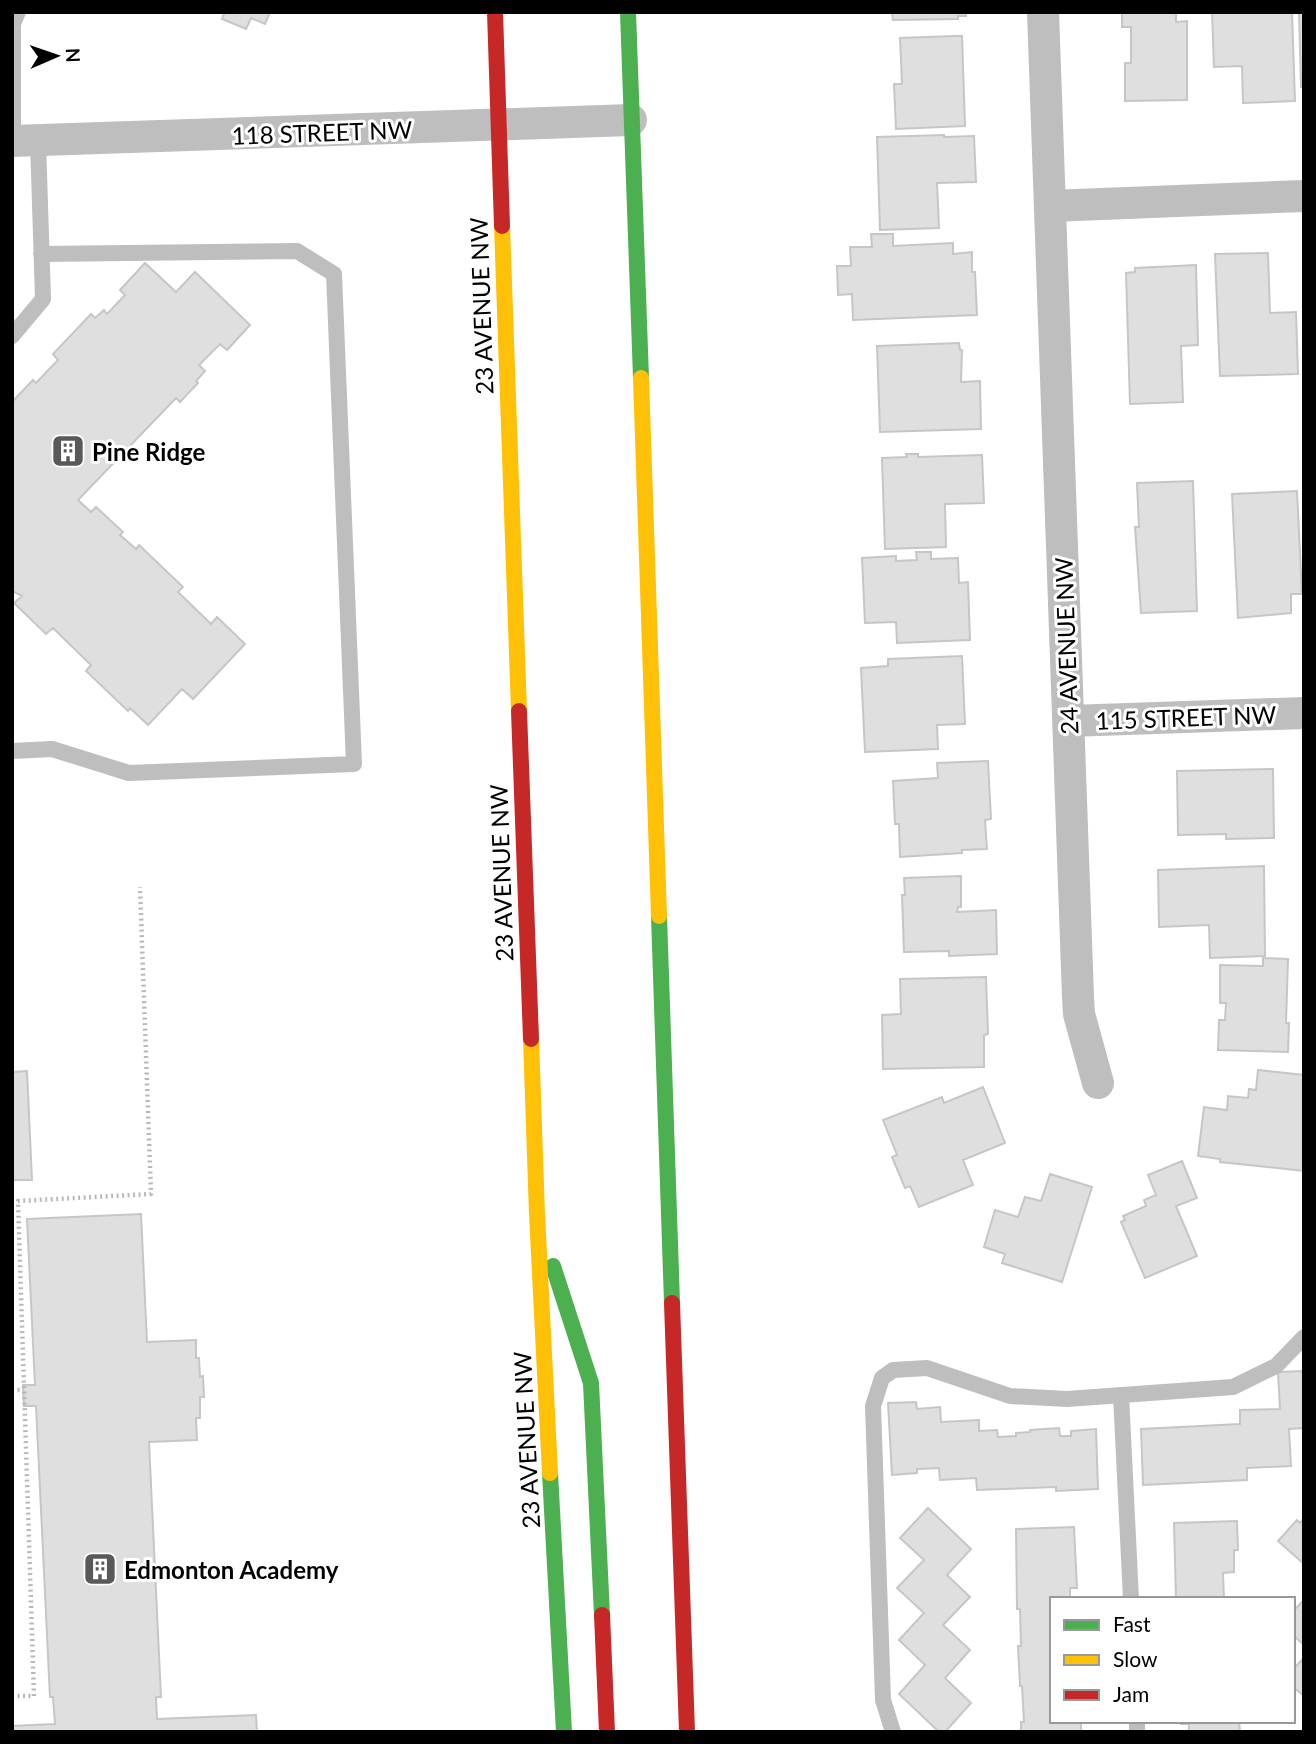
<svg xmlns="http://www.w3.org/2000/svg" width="1316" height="1744" font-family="Lato,sans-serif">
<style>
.building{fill:#dfdfdf;stroke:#c6c6c6;stroke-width:2}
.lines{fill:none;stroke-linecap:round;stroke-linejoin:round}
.path{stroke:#b9b9b9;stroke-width:4.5;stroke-dasharray:2 3.5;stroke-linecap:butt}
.lane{stroke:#bebebe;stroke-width:16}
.street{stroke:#bebebe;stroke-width:32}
.fast{stroke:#4caf50;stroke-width:16}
.slow{stroke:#ffc107;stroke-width:16}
.jam{stroke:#c62828;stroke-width:16}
.labels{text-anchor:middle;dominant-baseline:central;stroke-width:6;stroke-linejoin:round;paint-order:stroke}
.street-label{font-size:24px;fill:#000;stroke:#fff}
.poi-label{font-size:24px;font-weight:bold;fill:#000;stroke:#fff;text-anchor:start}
</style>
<rect width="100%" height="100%" fill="#fff"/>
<path class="building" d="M219,12H270L265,24L251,18L246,29L222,19L224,14Z
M892,12H966V16H958V19L893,20Z
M1122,12H1176V22L1187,21V100L1125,101V63H1131V27H1122Z
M1212,12H1292L1295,101L1243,103L1242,66L1214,67Z
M1299,12H1304V87H1301Z
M955,36H962L965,126L896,129L894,84H902L900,38Z
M944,135V137L974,136L976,182L937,183L939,228L880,230L877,137Z
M871,234H893V246L953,243V254L972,252V272H975L977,315L853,320L852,294L838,295L837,266H851L850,247H872Z
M1268,253L1270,313L1296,312L1298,374L1220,376L1215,254Z
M145,263L176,292L195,272L250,325L227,350L220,344L199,365L205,371L196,381L198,383L180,402L176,398L78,500L91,512L96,507L123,532L120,535L136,549L139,545L183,587L178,592L211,624L217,617L245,644L193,699L182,689L148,725L130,708L128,711L86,671L91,665L53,628L46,634L14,603L22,596L12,591V402L33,380L36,383L58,360L53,354L91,314L95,318L104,310L107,314L125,295L120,290Z
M1196,265L1198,345L1181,346L1183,402L1130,404L1126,273L1135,272V268Z
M959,343L960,350H962L961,382L980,381L981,429L880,432L877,346Z
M906,454H918V457L982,455L984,503L945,504L946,547L885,549L882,458L907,457Z
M1193,481L1197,611L1141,613L1135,527H1139L1137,483Z
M1297,491L1302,594H1291V613L1238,618L1232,494Z
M916,552H931V559L958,558L959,583L968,582L970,640L897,643L896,622L865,623L862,558L896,556V561L917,560Z
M962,656L965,724L937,725L938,749L865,752L861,668L888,666V659Z
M988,761L991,819L985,820L987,849L962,850V853L900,857L899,824H895L893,781L938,778L937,763Z
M1273,769L1274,838L1226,839V834L1178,835L1177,771Z
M1264,866L1265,956L1210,958L1209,925L1159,927L1158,870Z
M961,876V907H958L957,912L996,910L997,954L949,956V951L904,952L902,895H905L904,878Z
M1263,958L1288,959L1286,1023H1289L1288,1052L1218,1050L1219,1020H1225L1226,1003H1220V965L1263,966Z
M986,977L988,1034L984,1035V1067L883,1069L882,1015L901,1014L900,979Z
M1258,1070L1304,1075V1171L1220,1162V1159L1198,1156L1204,1107L1227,1110L1228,1096L1248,1098L1249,1089L1256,1090Z
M27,1071L32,1180H12V1072Z
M983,1087L1005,1143L963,1160L973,1185L919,1207L910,1186L905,1188L892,1157L897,1155L883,1120L942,1097L944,1103Z
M1182,1161L1197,1198L1176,1206L1197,1256L1145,1278L1121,1222L1125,1220L1123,1216L1146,1206L1144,1200L1156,1195L1148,1175Z
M1050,1174L1092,1187L1062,1282L1002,1263L1005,1254L984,1247L995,1210L1018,1217L1025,1197L1041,1201Z
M141,1214L147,1342L196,1340V1358H199L200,1377L203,1376L204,1397H200V1418H196L197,1440L149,1442L161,1697H156L157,1719L256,1715L257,1732H12V1726L55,1724L53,1697H50L36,1406H24L23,1385H35L27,1219Z
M1304,1371V1428L1289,1429L1291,1466L1247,1468V1480L1143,1485L1141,1429L1240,1424V1410L1280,1409L1278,1372Z
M916,1402L917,1409L940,1407L941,1422L979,1420V1431L997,1430L998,1437L1016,1436V1433L1030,1432V1430L1059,1428L1060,1436H1071V1431L1096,1429L1098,1489L1056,1491V1487L977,1490L976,1478L940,1480L939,1468L917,1469V1473L892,1475L888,1403Z
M928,1508L971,1549L947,1575L970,1597L943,1625L970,1650L945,1678L971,1703L945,1732H939L899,1694L925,1665L899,1640L924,1613L897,1588L924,1560L900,1538Z
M1304,1518V1564L1278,1541L1297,1520L1300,1523Z
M1237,1521L1238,1550H1234V1572L1223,1573L1224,1599H1176L1174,1523Z
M1074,1527L1077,1588H1070V1599H1052V1721H1081V1732H1021V1722H1024L1022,1686H1020L1018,1646H1021L1020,1609H1017L1016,1529Z
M1304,1600V1645L1293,1635V1611Z
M1304,1658V1696L1293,1687V1669Z
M1181,1721H1239L1240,1732H1189V1724H1181Z"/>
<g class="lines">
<path class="path" d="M12,1390H22
M12,1696H34L18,1201L151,1194L140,887"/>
<path class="lane" d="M13,141V24L18,12
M12,336L43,299L38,141
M12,751L52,749L129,773L354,764L334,274L297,251L41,254
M1121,1395L1131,1599
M1137,1721V1732
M893,1732L883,1700L873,1406L882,1378L893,1370L927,1368L1010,1396L1067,1399L1233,1387L1276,1366L1304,1337"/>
<path class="street" d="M1043,12L1078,997L1079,1014L1098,1083
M12,141L631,120
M1051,206L1304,196
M1069,721L1304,713"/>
<path class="fast" d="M628,12L641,378
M659,916L672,1303
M553,1266L591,1383L602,1615
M550,1473L564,1732"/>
<path class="slow" d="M502,226L519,711
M641,378L659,916
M531,1039L537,1214L550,1473"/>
<path class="jam" d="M495,12L502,226
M519,711L531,1039
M672,1303L687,1732
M602,1615L607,1732"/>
</g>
<defs>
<symbol id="building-square" viewBox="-11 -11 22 22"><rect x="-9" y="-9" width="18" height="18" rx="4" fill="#595959" stroke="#fff"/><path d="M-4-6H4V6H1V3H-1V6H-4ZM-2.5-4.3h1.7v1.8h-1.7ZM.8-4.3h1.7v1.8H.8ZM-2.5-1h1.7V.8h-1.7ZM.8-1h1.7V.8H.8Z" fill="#fff"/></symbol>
</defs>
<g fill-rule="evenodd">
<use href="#building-square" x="49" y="432" width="38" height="38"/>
<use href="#building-square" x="81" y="1550" width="38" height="38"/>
</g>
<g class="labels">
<g class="street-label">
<text transform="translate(322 132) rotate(-2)">118 STREET NW</text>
<text transform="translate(481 306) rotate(-92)">23 AVENUE NW</text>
<text transform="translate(1066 646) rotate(-92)">24 AVENUE NW</text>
<text transform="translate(1186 717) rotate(-2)">115 STREET NW</text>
<text transform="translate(501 873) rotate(-92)">23 AVENUE NW</text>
<text transform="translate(526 1440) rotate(-93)">23 AVENUE NW</text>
</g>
<g class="poi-label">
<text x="92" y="451">Pine Ridge</text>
<text x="124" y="1569">Edmonton Academy</text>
</g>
</g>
<rect width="1316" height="1744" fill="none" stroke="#000000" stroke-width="28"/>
<rect x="1050" y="1597" width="245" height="126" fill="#ffffff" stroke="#999999" stroke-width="2"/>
<rect x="1064" y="1620" width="35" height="10" fill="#4caf50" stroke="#999999" stroke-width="2"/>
<text x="1113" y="1632" font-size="21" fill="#000000">Fast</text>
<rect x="1064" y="1655" width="35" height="10" fill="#ffc107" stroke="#999999" stroke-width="2"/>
<text x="1113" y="1667" font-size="21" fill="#000000">Slow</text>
<rect x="1064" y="1690" width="35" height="10" fill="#c62828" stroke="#999999" stroke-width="2"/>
<text x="1113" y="1702" font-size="21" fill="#000000">Jam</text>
<g transform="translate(56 56) rotate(88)" stroke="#ffffff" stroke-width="5" paint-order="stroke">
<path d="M0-5L12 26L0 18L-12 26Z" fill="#000000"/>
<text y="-10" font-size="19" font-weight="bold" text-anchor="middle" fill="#000000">N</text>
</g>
</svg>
